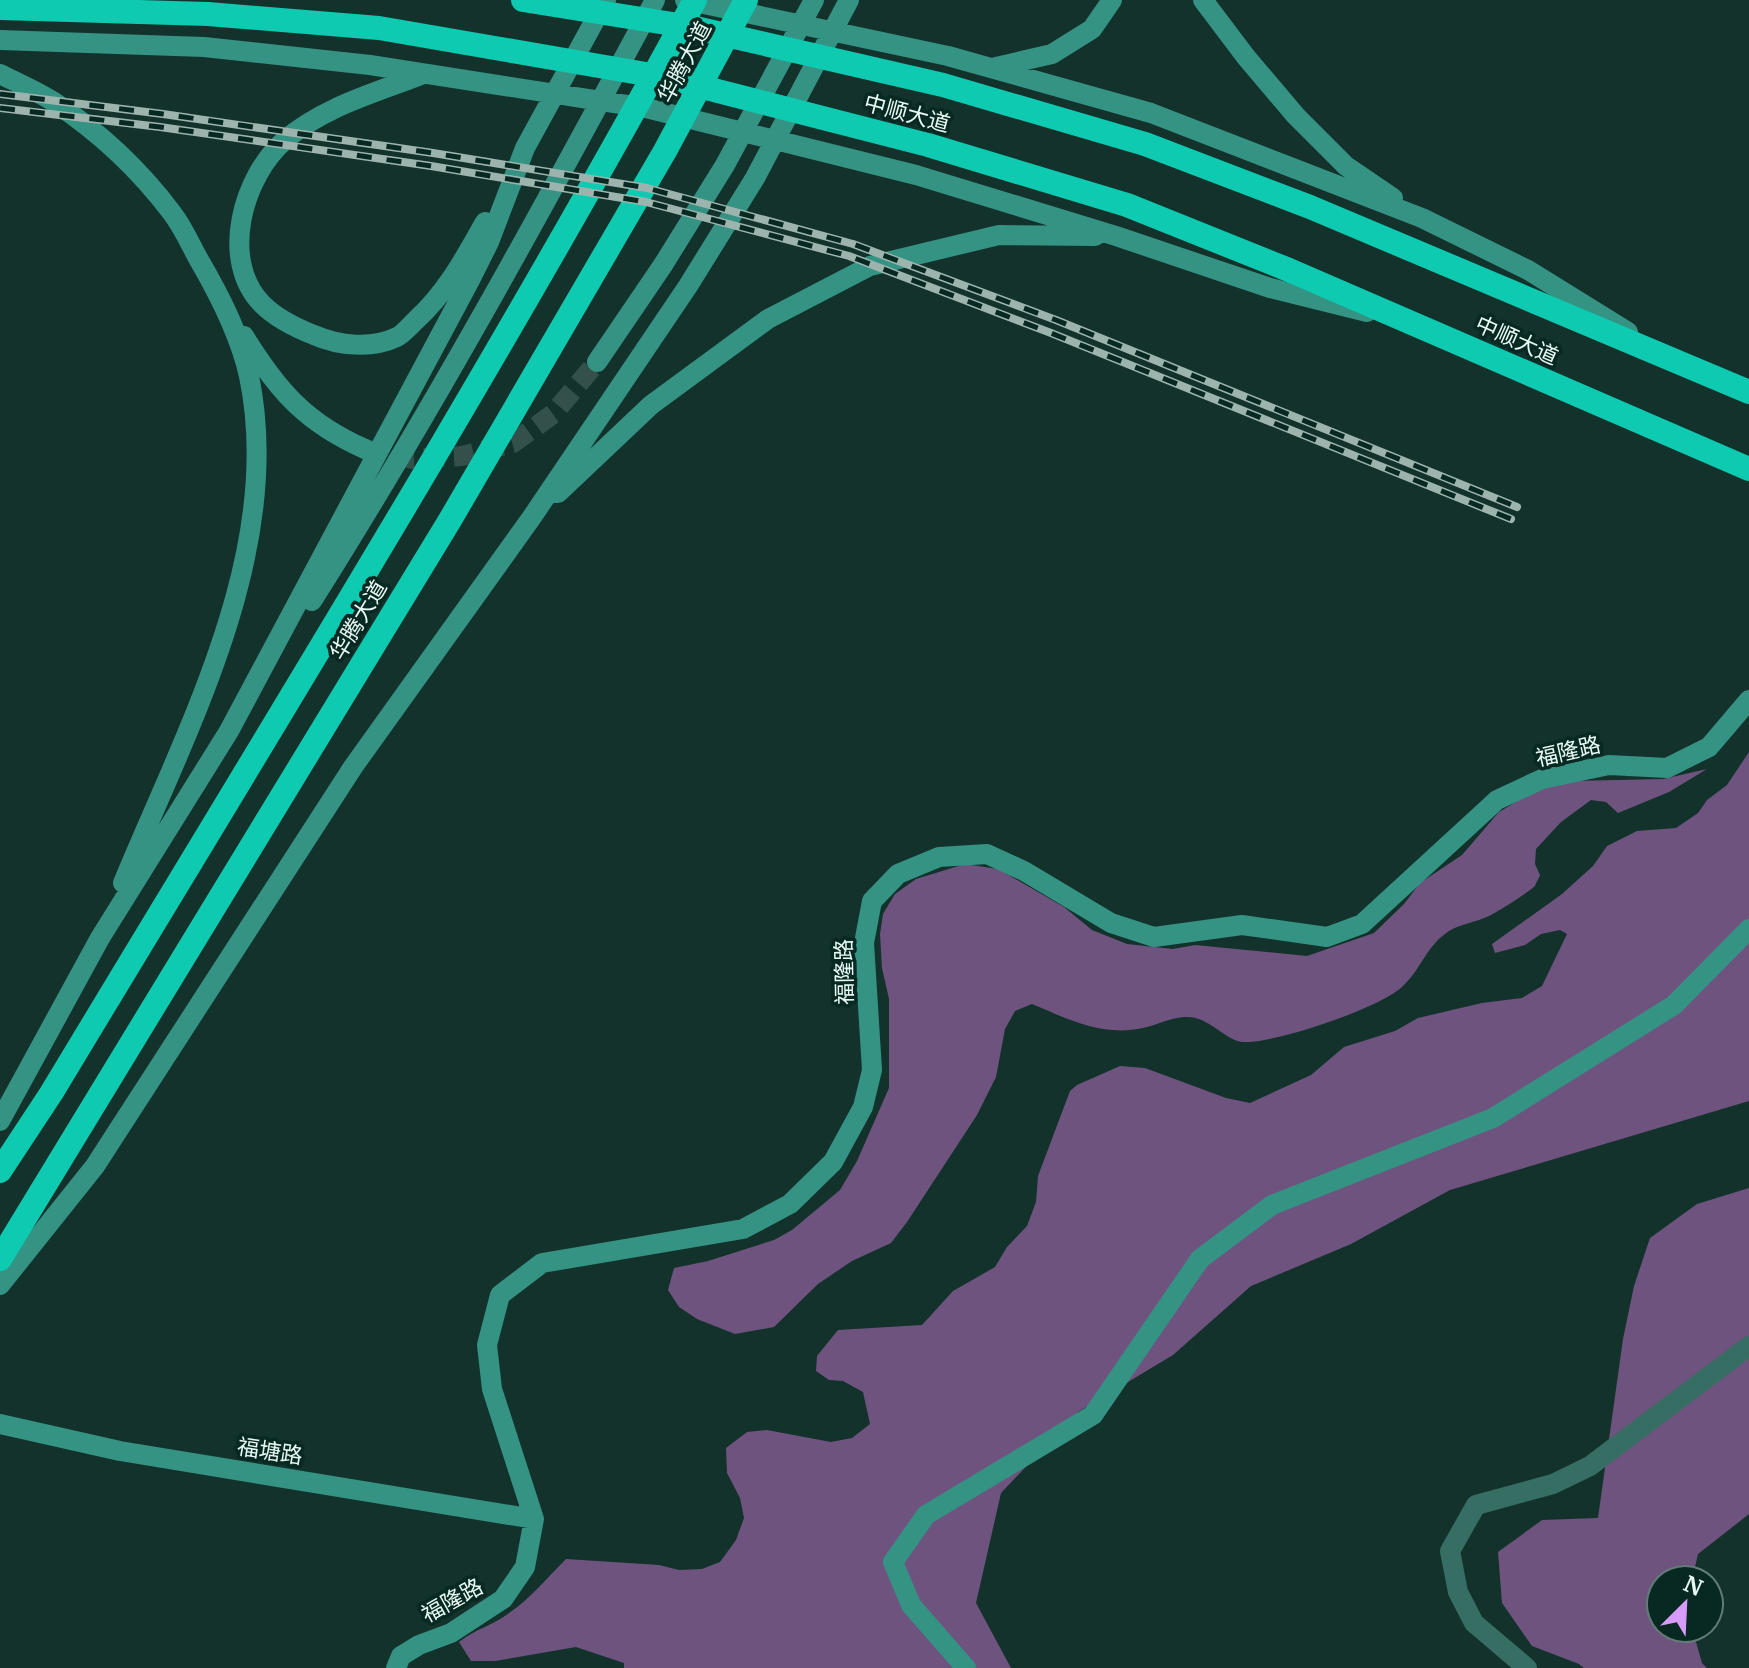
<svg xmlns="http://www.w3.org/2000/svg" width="1749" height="1668" font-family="Merriweather,'Noto Sans SC',serif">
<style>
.forest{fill:#6f537f}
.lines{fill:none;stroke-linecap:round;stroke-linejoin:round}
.secondary-tunnel{stroke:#33504a;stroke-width:20;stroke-dasharray:20 10;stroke-linecap:butt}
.street{stroke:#376e63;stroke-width:20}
.secondary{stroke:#349383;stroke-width:20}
.highway{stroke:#0dcab1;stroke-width:24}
.rail-casing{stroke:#9db4ae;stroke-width:8}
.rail{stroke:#082822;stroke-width:5;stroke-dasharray:15;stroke-linecap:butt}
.labels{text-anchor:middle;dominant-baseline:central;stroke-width:7;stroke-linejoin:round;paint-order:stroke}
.street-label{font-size:22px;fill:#e7f9f4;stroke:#082822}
</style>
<rect width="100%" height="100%" fill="#13322c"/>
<path class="forest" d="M1749,752V1101L1450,1190L1351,1244L1251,1286L1173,1355L1078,1412L1001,1493L976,1603L1011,1668H624V1663L576,1647L495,1661H471L459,1642C477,1628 492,1626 509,1613C530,1599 548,1577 566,1559L659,1565L679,1570L702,1569L720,1562L736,1540L744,1518L740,1498L727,1473L726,1448L747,1432L767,1430L831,1442L852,1438L870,1424L863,1392L843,1381L829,1380L816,1371L817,1356L838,1330L922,1325L953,1291L995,1267L1007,1247L1027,1226L1036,1202L1038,1176L1070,1091L1077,1085L1120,1066L1145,1068L1226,1098L1250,1103L1311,1075L1344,1047L1395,1031L1418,1018L1482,1003L1522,998L1542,986L1567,934L1560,930L1541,934L1525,945L1495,953L1492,944L1562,894L1593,866L1607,846L1637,831L1676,828L1698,813L1707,800L1727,785Z
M1707,769L1669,792L1618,813L1606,802L1591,800L1561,822L1536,849L1535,864L1540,875C1540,876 1535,885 1535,886C1529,892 1497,912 1489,916C1476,922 1461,924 1449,931C1426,946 1422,968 1403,986C1381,1008 1276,1043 1244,1042C1224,1041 1210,1015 1184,1017C1169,1018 1157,1025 1143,1028C1102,1037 1068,1019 1032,1004L1015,1011L1005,1029L996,1077L977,1115L907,1222L891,1243L852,1261L818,1284L774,1327L735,1334L697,1319L679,1307L668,1290L674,1268L708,1261L774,1240L792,1230L840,1190L857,1161L889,1088V999L882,968L880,934L883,914L895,894L916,879L965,864L998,869L1064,907L1092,930L1127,944L1173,949L1195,945L1307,956L1374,933L1404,904L1420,883L1462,855L1499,812L1536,790L1573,781L1663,779Z
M1749,1188V1514L1698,1554L1692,1580H1661V1628H1692L1702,1663L1707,1668H1584L1579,1664L1532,1646L1502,1603L1498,1552L1542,1520L1598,1518L1623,1339L1634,1286L1650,1238L1697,1204Z"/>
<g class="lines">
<path class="secondary-tunnel" d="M365,449L413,459L462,456L513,443L553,414L597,362"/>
<path class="street" d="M1527,1668L1474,1623L1458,1592L1450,1551L1476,1505L1553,1484L1590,1466L1749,1346"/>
<path class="secondary" d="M685,0L948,56L1151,113L1422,218L1528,270L1628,332
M1203,0L1246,57L1296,116L1346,166L1393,198
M0,40L204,47L370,65L646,108L916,175L1116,236L1270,288L1367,312
M996,67L1052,54L1092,29L1112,0
M0,74C18,83 37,91 54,102C99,132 139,169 172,213C183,227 190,244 199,260C220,296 240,335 249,376C285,549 188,726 123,883
M421,75C375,93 323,107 285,140C243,176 219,260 262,304C276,318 296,328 314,335C339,346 372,349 397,337C403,334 410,326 415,321C446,293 465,258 485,222
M244,336C278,391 306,423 365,449
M597,362L663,265L725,165L814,0
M558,493L651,405L768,319L870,266L999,235L1095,236
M312,601C435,406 546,203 655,0
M0,1121L100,938L229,731L470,280L489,242L525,148L606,0
M0,1285L95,1166L353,767L532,517L688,286L755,178L849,0
M0,1424L120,1451L534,1519
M396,1668L401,1656L419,1645L451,1633L503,1599L525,1567L534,1519L492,1389L487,1345L500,1295L542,1263L743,1229L790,1204L833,1162L863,1107L872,1070L864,943L872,901L898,874L939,857L987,854L1024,871L1111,923L1154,937L1242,925L1327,937L1362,924L1497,800L1542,779L1609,765L1667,768L1709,747L1749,700
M966,1668L911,1605L893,1562L926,1515L1093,1415L1200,1259L1272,1205L1493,1118L1674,1005L1749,929"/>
<path class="highway" d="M523,0L691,27L943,85L1145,144L1310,207L1749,392
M0,8L208,14L379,28L663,77L928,145L1127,205L1289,270L1749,469
M0,1171L52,1092C270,730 493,371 695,0
M0,1259L450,520L665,151L746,0"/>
<defs>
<path id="rail" d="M0,94L163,114L433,153L647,188L853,244L1056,320L1517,507
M0,108L160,127L431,166L646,202L849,256L1051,333L1511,519"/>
</defs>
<use href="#rail" class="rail-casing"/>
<use href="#rail" class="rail"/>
</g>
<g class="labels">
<g class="street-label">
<text transform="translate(684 62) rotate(-62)">华腾大道</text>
<text transform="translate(907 113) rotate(15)">中顺大道</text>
<text transform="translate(1517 340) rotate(24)">中顺大道</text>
<text transform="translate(358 620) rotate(-59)">华腾大道</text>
<text transform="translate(1568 751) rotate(-13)">福隆路</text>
<text transform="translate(844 972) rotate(-91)">福隆路</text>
<text transform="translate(270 1451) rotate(9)">福塘路</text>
<text transform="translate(452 1600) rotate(-29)">福隆路</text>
</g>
</g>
<g transform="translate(1685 1604) rotate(24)"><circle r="38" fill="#082822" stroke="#617c76" stroke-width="2"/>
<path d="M0-6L14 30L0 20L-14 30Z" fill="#d79bf9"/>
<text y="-12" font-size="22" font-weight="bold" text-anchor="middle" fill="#e7f9f4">N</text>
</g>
</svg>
